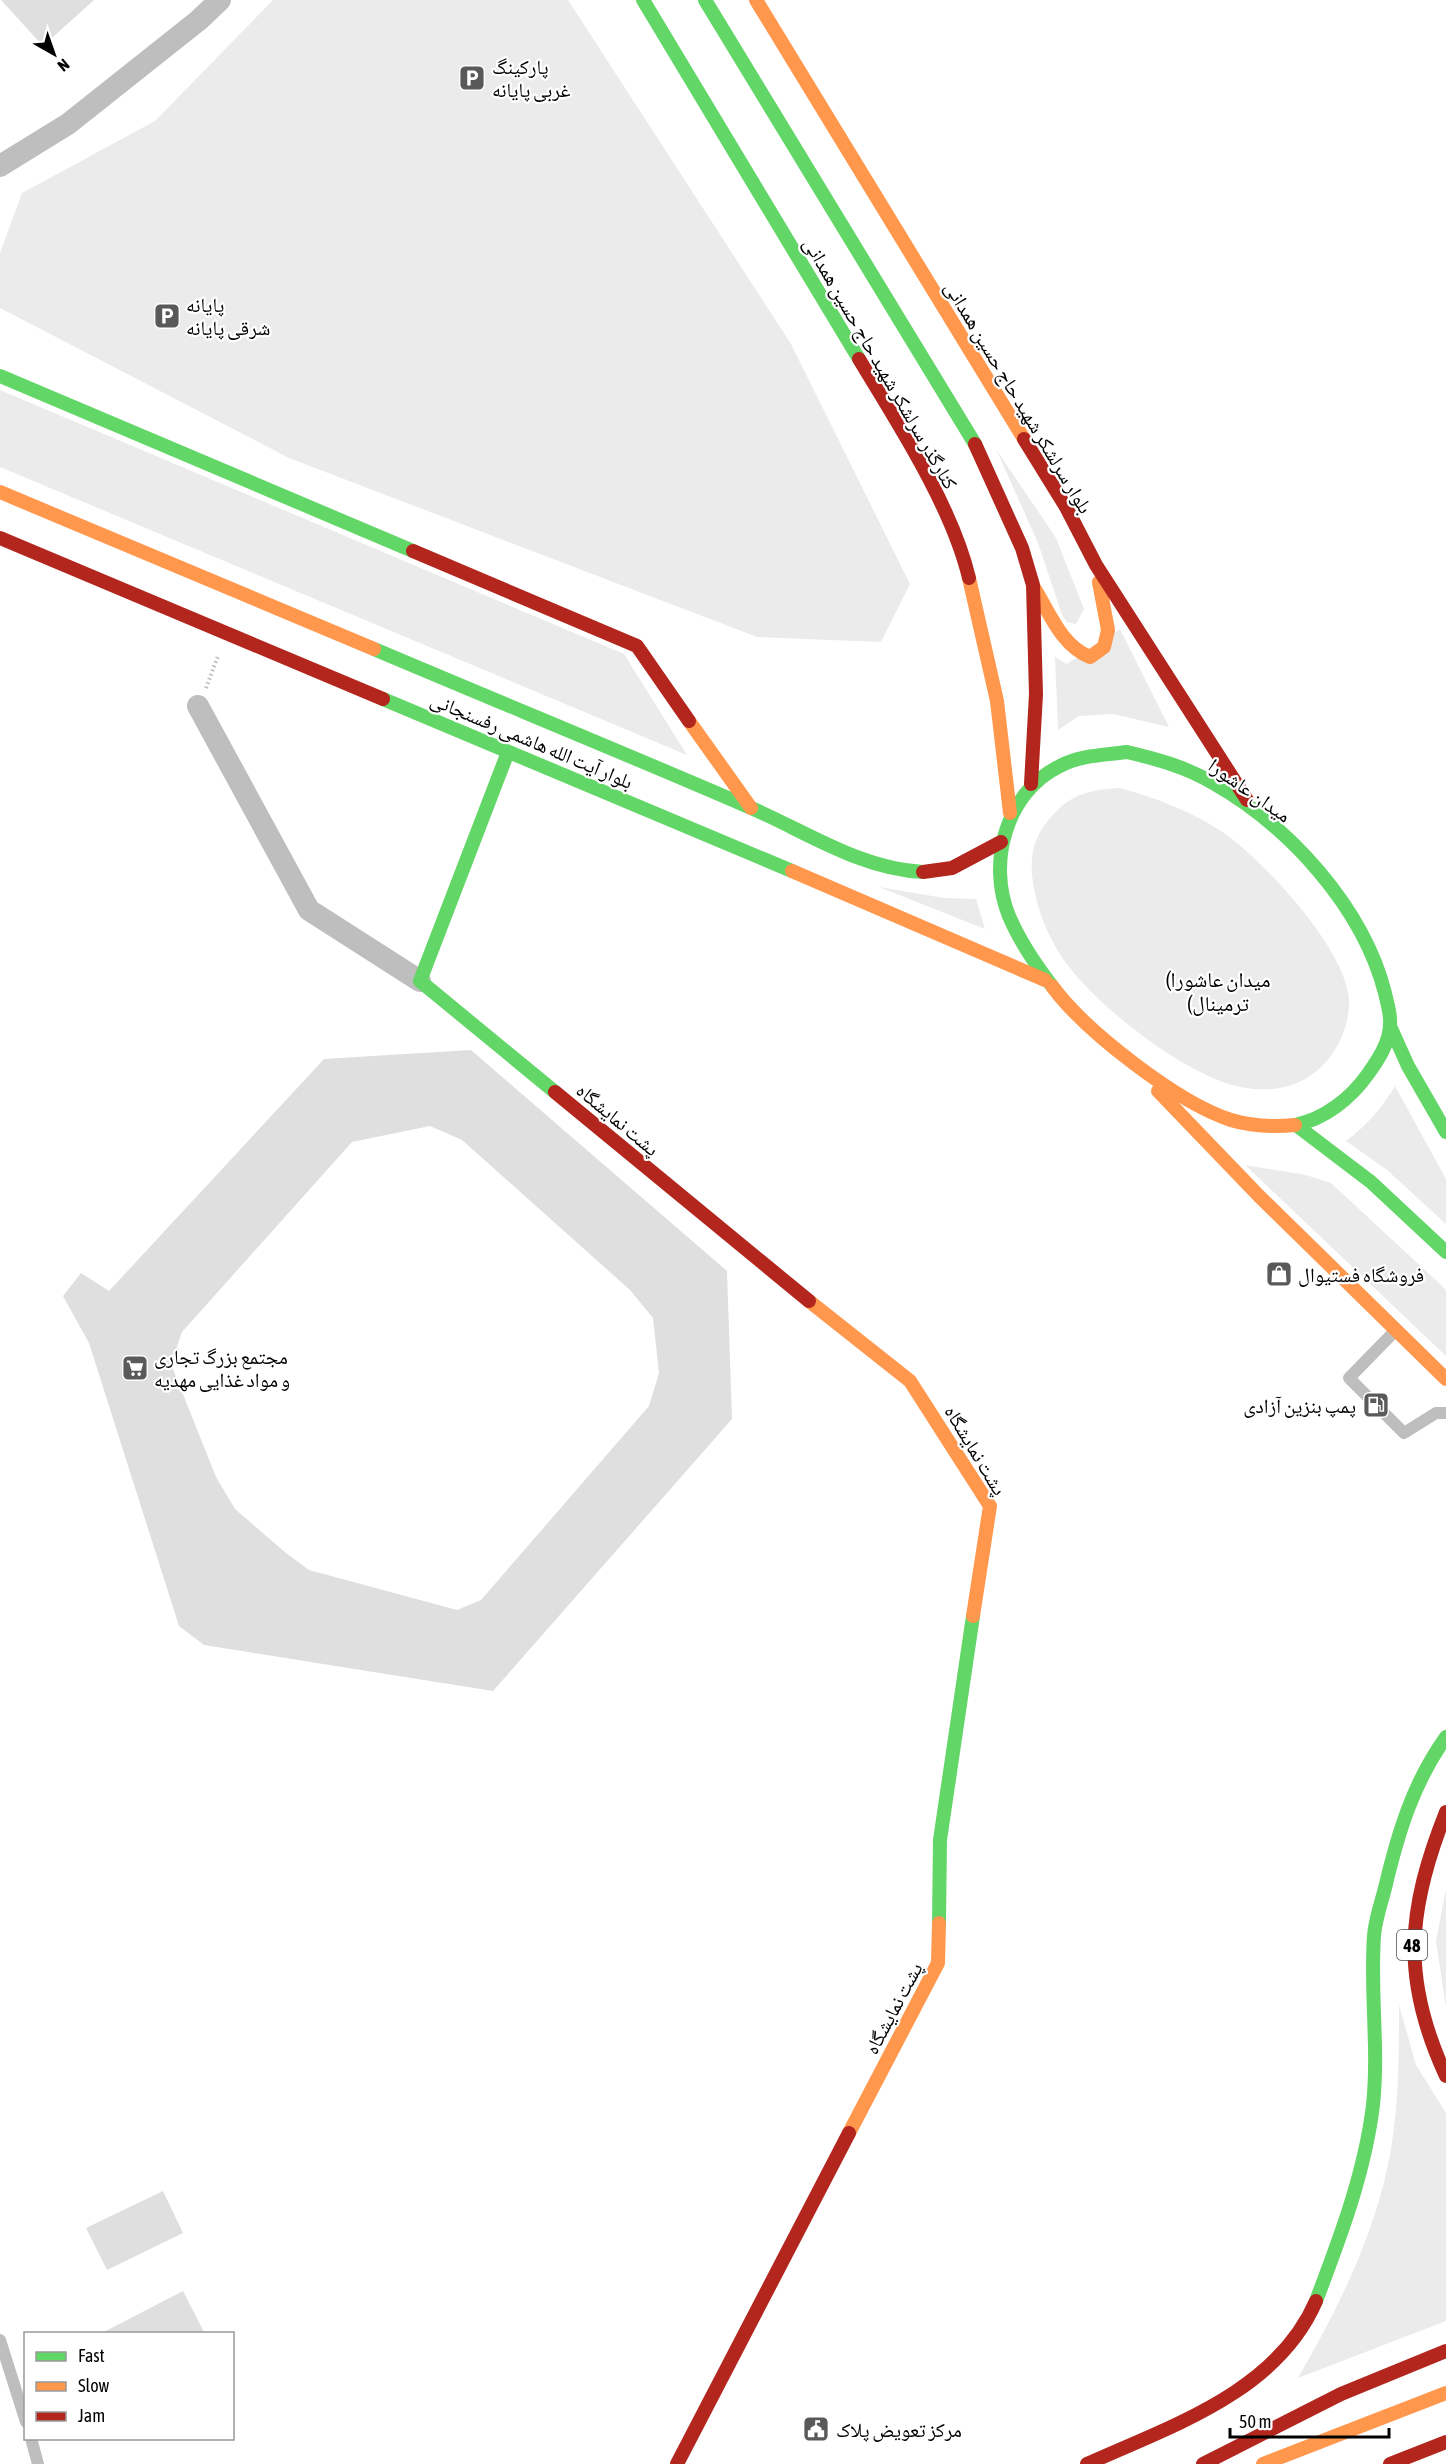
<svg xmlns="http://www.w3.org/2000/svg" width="1446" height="2464" font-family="'Asap Condensed','Noto Naskh Arabic',sans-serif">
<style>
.green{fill:#ebebeb}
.building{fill:#dfdfdf;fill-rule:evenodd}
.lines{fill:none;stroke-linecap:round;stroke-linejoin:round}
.path{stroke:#b9b9b9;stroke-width:4;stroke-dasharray:1.5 3;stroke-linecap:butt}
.lane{stroke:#bebebe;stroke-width:12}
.street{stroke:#bebebe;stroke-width:22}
.fast{stroke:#63d668;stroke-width:14}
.slow{stroke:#ff974d;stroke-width:14}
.jam{stroke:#b3261e;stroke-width:14}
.labels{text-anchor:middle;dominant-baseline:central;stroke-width:4.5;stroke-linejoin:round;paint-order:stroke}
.shield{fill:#fff;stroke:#4c4c4c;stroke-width:1.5}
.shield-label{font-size:18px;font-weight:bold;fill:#000}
.poi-label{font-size:20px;fill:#000;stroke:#fff;text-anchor:start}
.street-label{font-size:20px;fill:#000;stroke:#fff}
.neighbourhood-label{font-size:21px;fill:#000;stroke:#fff}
</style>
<rect width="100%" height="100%" fill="#fff"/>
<path class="green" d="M273,0H568L791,344L910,584L881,642L757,637L289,458L0,308V253L22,193L155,121Z
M0,390L624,654L687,755L0,467Z
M996,449L1056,538L1084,609L1076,624L1067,622L1062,615L1038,543Z
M1120,629L1169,727L1113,714L1079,716L1058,730L1055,657L1067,664Z
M1120,788C1156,798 1193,812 1224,833C1264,861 1352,955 1349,1005C1348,1029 1337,1052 1320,1068C1296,1090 1267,1093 1236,1086C1181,1072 1095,1005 1063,959C1050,939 1040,917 1035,894C1030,870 1029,847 1044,826C1066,796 1084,790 1120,788Z
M879,887L944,898L976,899L985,929Z
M1395,1086L1446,1179V1224L1387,1170L1346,1141C1367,1125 1381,1109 1395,1086Z
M1245,1165L1306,1175L1331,1183L1440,1284L1446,1290V1356Z
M1446,1889V2008L1436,1941Z
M1399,2005L1416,2065L1446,2113V2321L1298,2378C1333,2317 1365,2255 1383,2186C1399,2127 1399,2065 1399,2005Z"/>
<path class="building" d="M1,0H94L43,46Z
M471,1050L727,1271L732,1419L493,1691L204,1645L179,1626L89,1343L63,1296L81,1273L109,1291L324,1059ZM430,1126L462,1140L630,1290L653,1318L659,1373L649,1406L481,1600L457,1610L309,1570L286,1553L235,1509L216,1477L171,1364L182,1332L352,1142Z
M163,2191L183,2233L107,2270L86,2228Z
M183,2291L205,2334H100Z"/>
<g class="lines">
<path class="path" d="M206,688L218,656"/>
<path class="lane" d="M1394,1332L1349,1378L1404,1433L1436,1413H1446
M0,2340L26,2422
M31,2438L38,2464"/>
<path class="street" d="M0,166L68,124L199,20L220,0
M198,706L309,910L420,981"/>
<path class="fast" d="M643,0L859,359
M705,0L975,444
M0,376L413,551
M374,649C499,702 624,753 749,807C805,831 860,869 923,872
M383,699L792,871
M508,752L420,981L555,1092
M1127,752C1157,759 1186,767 1213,783C1289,826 1363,907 1385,993C1387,1003 1391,1014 1390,1024C1390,1042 1378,1060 1368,1074C1351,1098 1325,1119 1295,1125
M1052,986C1035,964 1020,942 1009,916C987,863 1006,792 1060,766C1080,755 1105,755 1127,752
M1390,1026L1408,1066L1446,1132
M1296,1125L1371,1182L1446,1252
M939,1923L940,1840L973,1616
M1316,2301C1340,2238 1365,2172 1373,2105C1379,2049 1370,1992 1374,1936C1375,1920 1381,1904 1385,1888C1398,1833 1413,1783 1446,1737"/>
<path class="slow" d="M756,0L1024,439
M0,492L374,649
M969,578L997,701L1010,813
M1035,589C1050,614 1062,646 1090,657L1104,647L1108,630L1099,582
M689,721L751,808
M792,871L1045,980
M1052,986C1085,1031 1178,1103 1231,1120C1251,1126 1274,1127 1295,1125
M1158,1091L1259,1196L1446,1379
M809,1301L910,1381L990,1506L973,1616
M849,2133L938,1963L939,1923
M1263,2464L1446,2393"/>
<path class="jam" d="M859,359C897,422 952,506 969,578
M1024,439L1066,507L1096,565L1247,800
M975,444L1022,548L1033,585L1036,694L1031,784
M0,538L383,699
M413,551L637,646L689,721
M923,872L952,868L1001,842
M555,1092L809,1301
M1446,1812C1407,1910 1401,1979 1446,2076
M677,2464L849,2133
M1087,2464C1171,2426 1277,2392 1316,2301
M1203,2464L1341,2394L1446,2351
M1390,2464L1446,2442"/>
</g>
<defs>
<symbol id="parking-square" viewBox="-11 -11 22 22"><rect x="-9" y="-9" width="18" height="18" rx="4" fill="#595959" stroke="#fff"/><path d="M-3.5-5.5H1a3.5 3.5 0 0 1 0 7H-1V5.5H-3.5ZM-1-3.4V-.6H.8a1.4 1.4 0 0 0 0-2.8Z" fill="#fff"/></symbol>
<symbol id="shop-square" viewBox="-11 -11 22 22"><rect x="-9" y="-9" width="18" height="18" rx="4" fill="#595959" stroke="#fff"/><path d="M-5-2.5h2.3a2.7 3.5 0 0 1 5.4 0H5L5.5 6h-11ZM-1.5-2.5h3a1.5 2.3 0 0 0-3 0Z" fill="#fff"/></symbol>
<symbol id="supermarket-square" viewBox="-11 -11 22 22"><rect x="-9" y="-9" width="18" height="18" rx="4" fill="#595959" stroke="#fff"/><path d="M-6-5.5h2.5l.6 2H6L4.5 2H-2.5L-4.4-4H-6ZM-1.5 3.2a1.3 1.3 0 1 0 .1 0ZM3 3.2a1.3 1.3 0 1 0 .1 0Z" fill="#fff"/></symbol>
<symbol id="fuel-square" viewBox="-11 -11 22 22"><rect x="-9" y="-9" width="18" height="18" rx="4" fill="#595959" stroke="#fff"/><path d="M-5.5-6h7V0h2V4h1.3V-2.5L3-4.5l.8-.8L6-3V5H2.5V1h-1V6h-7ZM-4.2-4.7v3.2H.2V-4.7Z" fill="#fff"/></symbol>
<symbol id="civic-square" viewBox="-11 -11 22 22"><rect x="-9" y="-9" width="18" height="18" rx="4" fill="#595959" stroke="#fff"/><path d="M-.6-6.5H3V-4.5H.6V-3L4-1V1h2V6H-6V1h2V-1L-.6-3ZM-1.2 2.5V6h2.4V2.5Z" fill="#fff"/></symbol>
</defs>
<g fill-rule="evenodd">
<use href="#parking-square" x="457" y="63" width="30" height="30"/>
<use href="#parking-square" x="152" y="301" width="30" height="30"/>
<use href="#shop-square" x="1264" y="1259" width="30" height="30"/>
<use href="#supermarket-square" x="120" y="1353" width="30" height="30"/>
<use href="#fuel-square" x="1361" y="1390" width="30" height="30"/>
<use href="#civic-square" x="801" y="2414" width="30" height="30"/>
</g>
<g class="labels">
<rect class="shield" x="1397" y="1930" width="30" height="30" rx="4.5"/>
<g class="shield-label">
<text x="1412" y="1945">48</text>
</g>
<g class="poi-label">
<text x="492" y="66">پارکینگ<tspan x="492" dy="23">غربی پایانه</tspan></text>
<text x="186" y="304">پایانه<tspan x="186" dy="23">شرقی پایانه</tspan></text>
<text x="1298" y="1274">فروشگاه فستیوال</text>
<text x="154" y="1356">مجتمع بزرگ تجاری<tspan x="154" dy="23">و مواد غذایی مهدیه</tspan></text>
<text x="1356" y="1405" text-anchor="end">پمپ بنزین آزادی</text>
<text x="836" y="2429">مرکز تعویض پلاک</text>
</g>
<g class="street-label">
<text transform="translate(881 363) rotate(60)">کنارگذر سرلشکر شهید حاج حسین همدانی</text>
<text transform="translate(1019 397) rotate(59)">بلوار سرلشکر شهید حاج حسین همدانی</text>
<text transform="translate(532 740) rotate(23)">بلوار آیت الله هاشمی رفسنجانی</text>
<text transform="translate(1250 790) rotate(35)">میدان عاشورا</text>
<text transform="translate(618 1119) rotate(40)">پشت نمایشگاه</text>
<text transform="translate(976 1450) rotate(59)">پشت نمایشگاه</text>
<text transform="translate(893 2008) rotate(-62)">پشت نمایشگاه</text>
</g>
<g class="neighbourhood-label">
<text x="1218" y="979">(میدان عاشورا<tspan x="1218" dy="24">(ترمینال</tspan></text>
</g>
</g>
<rect x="24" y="2332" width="210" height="108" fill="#ffffff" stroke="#999999" stroke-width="1.5"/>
<rect x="36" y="2352" width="30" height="9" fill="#63d668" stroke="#999999" stroke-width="1.5"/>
<text x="78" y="2362" font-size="18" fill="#000000">Fast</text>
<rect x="36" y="2382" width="30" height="9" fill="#ff974d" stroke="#999999" stroke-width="1.5"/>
<text x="78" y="2392" font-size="18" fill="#000000">Slow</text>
<rect x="36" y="2412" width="30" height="9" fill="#b3261e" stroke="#999999" stroke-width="1.5"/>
<text x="78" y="2422" font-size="18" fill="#000000">Jam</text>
<g transform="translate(54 54) rotate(140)" stroke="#ffffff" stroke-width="4.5" paint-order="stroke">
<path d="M0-4.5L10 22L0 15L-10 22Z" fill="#000000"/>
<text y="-9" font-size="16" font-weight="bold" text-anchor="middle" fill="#000000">N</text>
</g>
<path d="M1230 2428v9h159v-9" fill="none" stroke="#000000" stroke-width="3"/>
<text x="1239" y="2428" font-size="18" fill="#000000" stroke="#ffffff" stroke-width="4.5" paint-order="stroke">50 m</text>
</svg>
